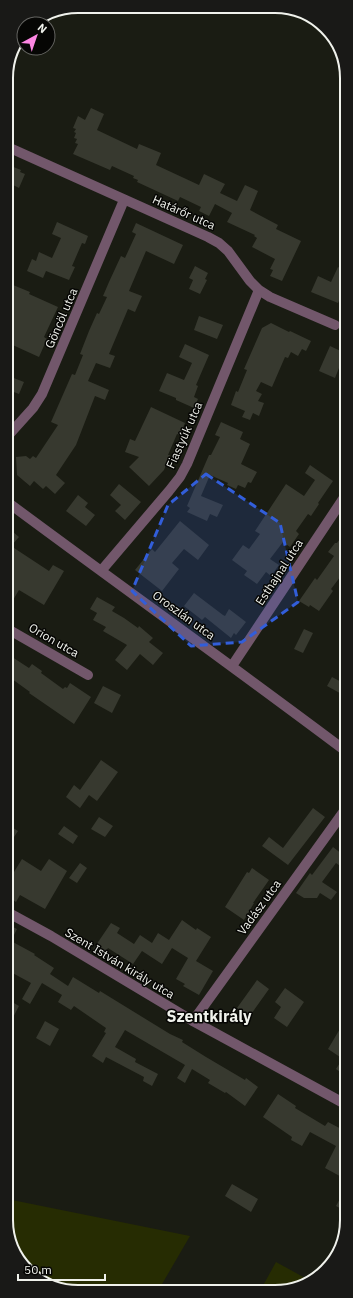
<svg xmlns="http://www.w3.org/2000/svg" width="353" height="1298" font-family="'IBM Plex Sans',sans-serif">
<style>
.green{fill:#262c02}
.building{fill:#37392f}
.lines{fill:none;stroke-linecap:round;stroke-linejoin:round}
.minor{stroke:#72576b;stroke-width:10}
.tertiary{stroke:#72576b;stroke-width:10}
.marked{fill:#325eda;fill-opacity:0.2;stroke:#325eda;stroke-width:3;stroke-dasharray:8 5;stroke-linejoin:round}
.labels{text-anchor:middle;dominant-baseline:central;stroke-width:3;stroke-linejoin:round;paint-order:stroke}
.street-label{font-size:12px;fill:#f0f2ec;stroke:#060604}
.district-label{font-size:16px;font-weight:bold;fill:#f0f2ec;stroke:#060604}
.rim{fill:none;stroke:#f0f2ec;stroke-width:2}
</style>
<rect width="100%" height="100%" fill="#1a1c13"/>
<path class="green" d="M7,1199L190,1236L158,1291H64L24,1268L7,1229Z
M276,1262L307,1279L284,1291H260Z"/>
<path class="building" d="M91,108L104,114L97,130L137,149L139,144L161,153L156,165L199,185L204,174L225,184L220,193L237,201L245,185L258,191L250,210L278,225L276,229L301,241L282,281L270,276L273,270L270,269L275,259L252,247L257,238L254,236L255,235L227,222L232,213L215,204L209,216L199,211L201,207L180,197L178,201L137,182L138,180L133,178L134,176L112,166L110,170L73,154L78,144L75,143L77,139L74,138L76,133L74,132L76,129L73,128L78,116L85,120Z
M6,164L21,170L20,172L25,174L19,188L13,185L6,197Z
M57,222L88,236L85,244L82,243L72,266L75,267L69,280L46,271L43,278L27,271L32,259L36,261L39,252L52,258L61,238L52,234Z
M136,223L183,245L174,264L146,251L129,291L142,296L135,312L128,309L109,354L115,356L110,368L96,363L88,381L109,390L105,400L95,396L76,445L56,475L65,483L55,494L46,486L43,489L34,481L30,486L17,475L16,457L26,456L30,459L33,456L36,458L58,425L51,422L72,374L75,375L83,355L80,354L89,331L97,313L99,314L107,297L103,296L109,282L121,256L125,258L136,234L132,232Z
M195,266L208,273L205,279L207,280L200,294L189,289L193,280L189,278Z
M338,267L346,271V285L338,303L311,292L318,276L331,282Z
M13,285L30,292L29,294L58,307L44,337L47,339L39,357L6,342V302Z
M199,316L223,325L217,339L194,330Z
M271,323L289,332L290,331L311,341L306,351L302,349L298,356L291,352L288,358L285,357L272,387L261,382L256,391L262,394L258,401L264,403L259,416L253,413L250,420L242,417L245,411L231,405L236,391L238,392L247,370L244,369L262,328Z
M185,344L209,355L196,385L198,386L194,397L198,399L194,408L176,400V398L159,391L167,373L184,380L192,363L179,357Z
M330,346L345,353L335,378L319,371Z
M6,375L24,382L19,394L6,389Z
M151,407L185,423L180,435L177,434L168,455H170L164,470L149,486L129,467L139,457L125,452L130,439L135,441Z
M221,422L243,432L240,439L250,444L241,464L257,472L251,483L248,482L245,488L238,485L236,489L227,485L228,483L210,475L201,496L223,505L217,517L210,514L207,521L187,512L190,508L187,506L209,455H211L220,437L215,435Z
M310,465L333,481L318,503L319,504L311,516L308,514L296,531L299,534L290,547L283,542L270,559L279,565L271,576L266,572L257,584L244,575L247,571L232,560L243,545L249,549L260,534L255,531L286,484L304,496L315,480L305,473Z
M119,484L141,502L125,520L115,511L121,505L110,495Z
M78,495L88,503L85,507L95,515L86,526L66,511Z
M180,521L209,545L198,560L184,549L172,563L179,569L162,591L135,570L152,549L155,552Z
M6,526L19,537L11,546L49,571L53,565L64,571L44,605L19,590L13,600L6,596Z
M347,529V568L331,589L333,591L319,611L310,605L309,607L299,601L315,578L317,580L334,556L328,552L335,543H337Z
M194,593L223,615L225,616L229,609L246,622L236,635L234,633L231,638L205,617L202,620L184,606Z
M97,597L115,607L112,611L124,618L138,628L139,626L153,638L149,642L163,653L153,665L140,654L127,670L115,660L127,645L103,631L106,627L93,620L97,613L90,609Z
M304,629L313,633L303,653L294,649Z
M6,653L29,668L32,664L42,671L41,673L63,689L65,687L67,688L70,683L91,697L74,724L29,693L30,692L12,679L6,688Z
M332,677L347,685V697L327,686Z
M103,686L121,695L112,713L94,703Z
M101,760L118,772L97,801L89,795L80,808L66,797L74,785L80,790Z
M313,808L325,817L288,865L262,846L269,837L283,848Z
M99,817L113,826L105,837L91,829Z
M10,826L18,831L6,849V832Z
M64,826L78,836L73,844L58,834Z
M333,847L347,858V871L336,863L322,882L337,892L331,900L320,893L317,898H304L296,893L310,873L312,875Z
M22,859L41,871L49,859L67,871L45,909L20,895L16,902L7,896L6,885Z
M80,863L87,868L77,883L69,878Z
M252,868L269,880L253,903H254L244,920L225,907L247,872L249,873Z
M182,920L196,930L197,928L211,937L196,961L213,971L199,995L183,986L185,984L176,979L188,958L172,948L162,964L142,951L133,964L108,948L102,958L92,951L111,923L120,928L117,933L134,944L140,935L152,943L158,933L169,940Z
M7,924L17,929L11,941L35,954L34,955L54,968L50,974L68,986L73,977L99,993L100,991L170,1034L183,1040L182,1042L206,1057L245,1080L246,1078L258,1087L245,1106L226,1092L225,1093L208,1083L210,1080L192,1069L185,1083L177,1078L185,1065L125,1030L115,1047L136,1059L135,1062L158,1074L152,1086L143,1081L144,1077L106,1057L103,1063L92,1056L106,1033L104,1032L106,1028L74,1006L71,1010L58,1002L62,995L42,983L30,1004L22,999L31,983L7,970Z
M257,980L269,989L249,1017L237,1008Z
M285,988L304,1002L287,1027L274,1018L281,1007L275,1002Z
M7,999L19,1006L7,1029Z
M347,1017V1045L340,1057L328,1049Z
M45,1021L59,1029L50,1046L36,1038Z
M347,1052V1077L336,1069Z
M278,1094L296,1106L295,1108L325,1126L328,1122L347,1132V1180L325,1168L336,1146L310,1132L302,1146L291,1140L292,1137L263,1117Z
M232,1184L258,1199L251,1212L225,1196Z
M347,1186V1212L336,1206Z"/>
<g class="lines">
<path class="minor" d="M6,146L10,148L208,237L219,243L228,251L250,281L259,290L270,297L335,325
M6,438L33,408L42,394L124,200
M6,501C119,585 234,667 347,752
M101,571L169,491L180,477L187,464L259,290
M6,628L88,675
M232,666L347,493
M193,1021L347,807"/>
<path class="tertiary" d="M7,912L51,936L193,1021L347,1105"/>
</g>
<path class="marked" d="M206,474L280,523L298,602L242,642L191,646L132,591L168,505Z"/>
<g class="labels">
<g class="street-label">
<text transform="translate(184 212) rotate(24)">Határőr utca</text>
<text transform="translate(61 318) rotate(-67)">Göncöl utca</text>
<text transform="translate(184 435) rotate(-66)">Fiastyúk utca</text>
<text transform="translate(279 572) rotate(-57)">Esthajnal utca</text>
<text transform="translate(184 615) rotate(36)">Oroszlán utca</text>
<text transform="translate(54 640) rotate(30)">Orion utca</text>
<text transform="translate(259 907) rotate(-54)">Vadász utca</text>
<text transform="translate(120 963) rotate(31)">Szent István király utca</text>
</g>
<g class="district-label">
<text x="209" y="1016">Szentkirály</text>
</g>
</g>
<path d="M0 0H353V1298H0ZM78 13H275A65 65 0 0 1 340 78V1220A65 65 0 0 1 275 1285H78A65 65 0 0 1 13 1220V78A65 65 0 0 1 78 13Z" fill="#191917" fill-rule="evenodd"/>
<path class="rim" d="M78 13H275A65 65 0 0 1 340 78V1220A65 65 0 0 1 275 1285H78A65 65 0 0 1 13 1220V78A65 65 0 0 1 78 13Z"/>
<g transform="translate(36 36) rotate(40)"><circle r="19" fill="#060604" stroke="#646461"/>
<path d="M0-3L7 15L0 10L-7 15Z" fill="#fd86e2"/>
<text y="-6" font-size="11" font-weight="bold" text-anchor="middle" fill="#f0f2ec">N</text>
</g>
<path d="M18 1274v6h87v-6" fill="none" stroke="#f0f2ec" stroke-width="2"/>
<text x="24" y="1274" font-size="12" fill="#f0f2ec" stroke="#060604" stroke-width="3" paint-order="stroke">50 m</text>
</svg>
